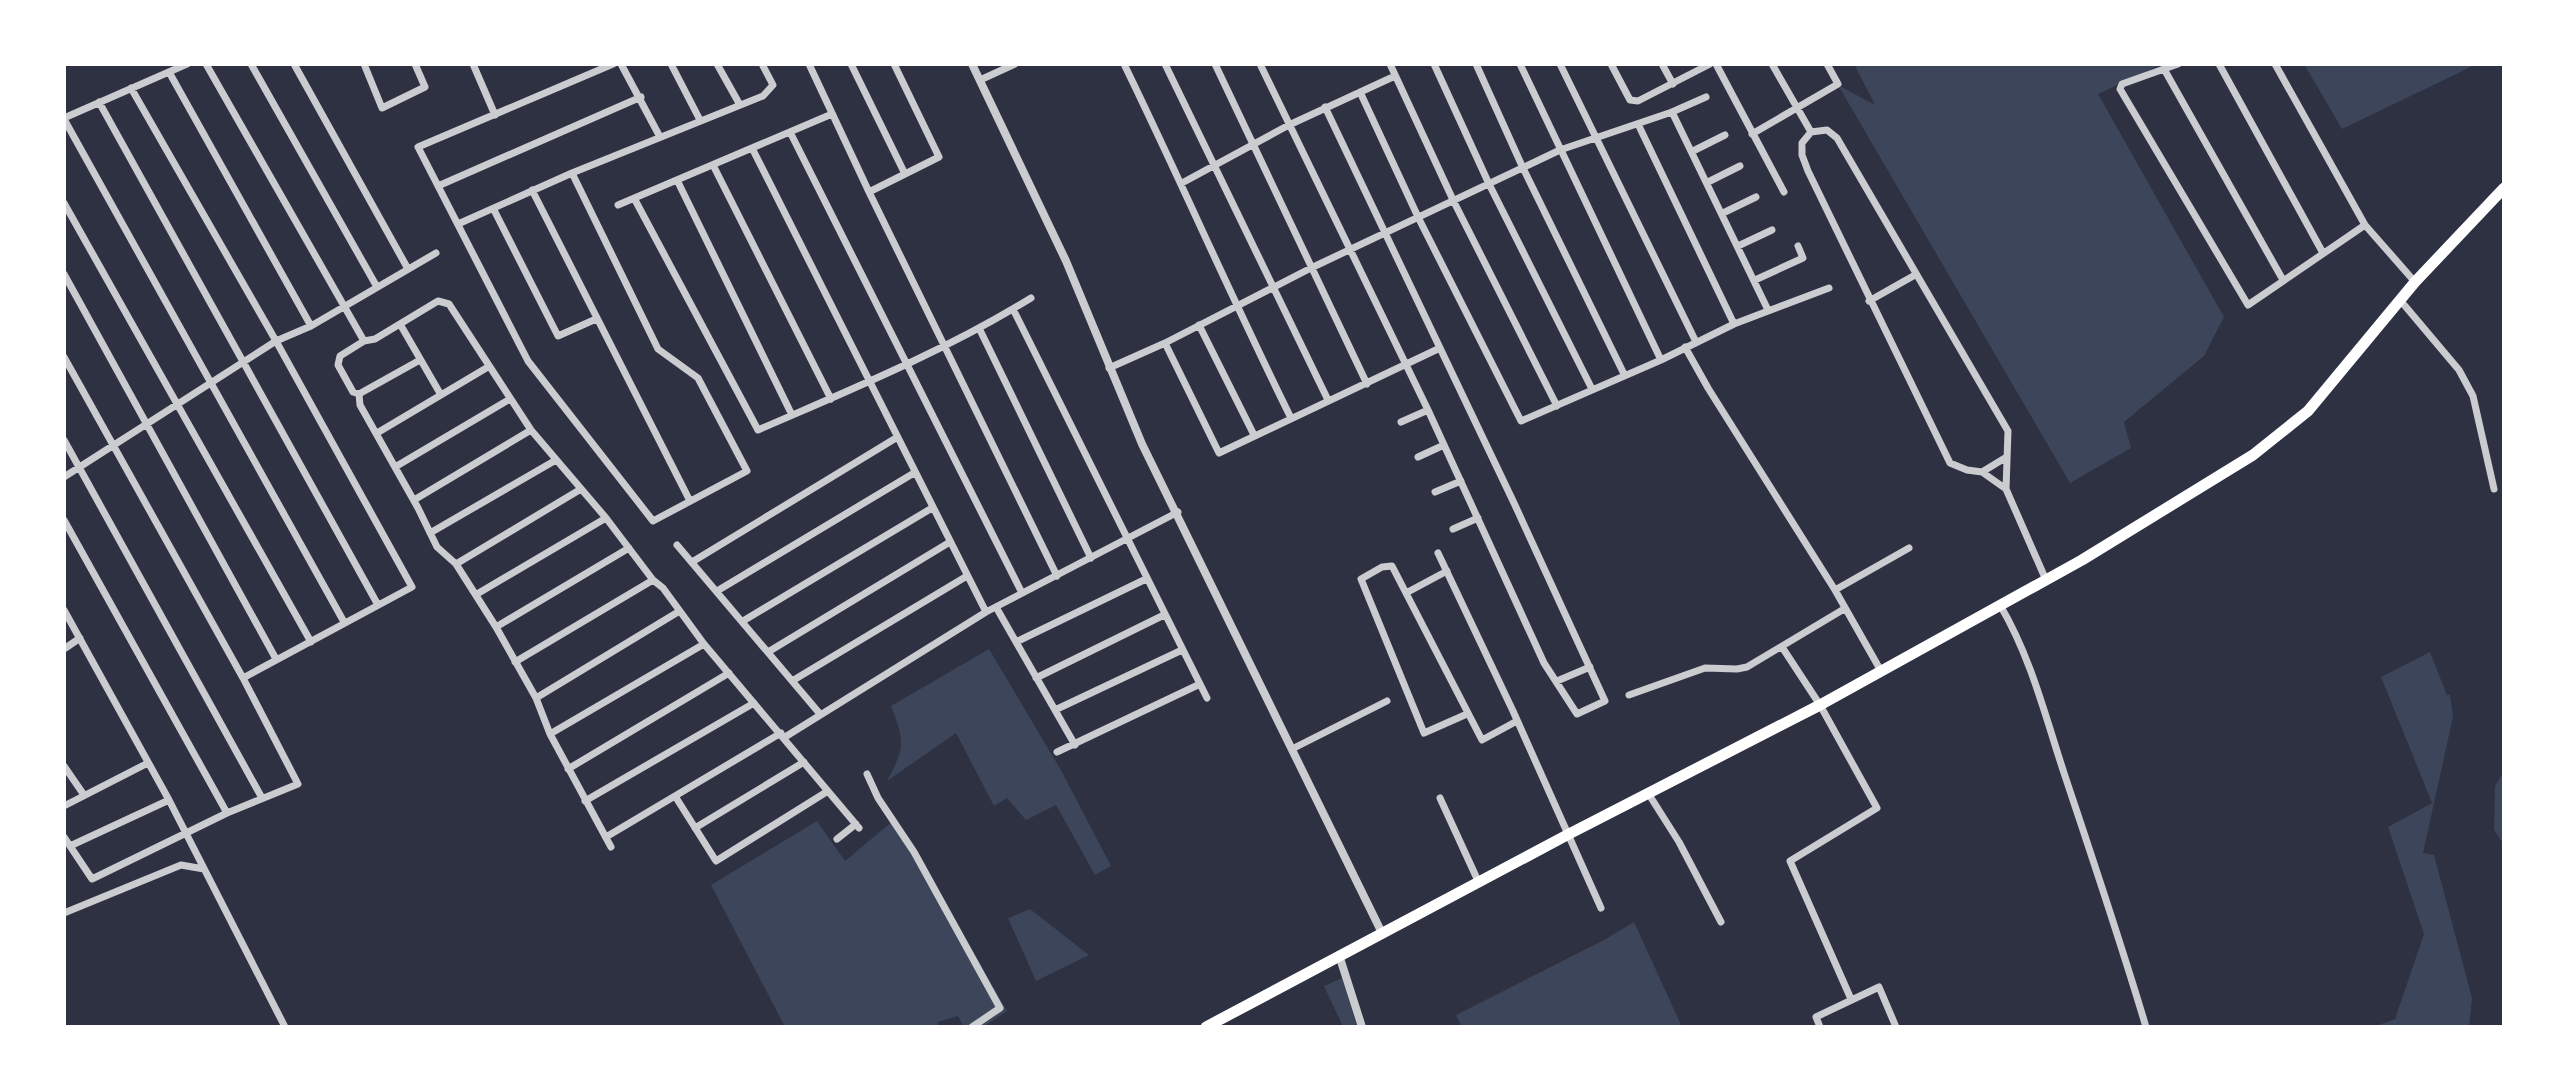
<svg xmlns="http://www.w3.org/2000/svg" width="2568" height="1091" font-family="'Libre Baskerville',serif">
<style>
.green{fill:#3c4559}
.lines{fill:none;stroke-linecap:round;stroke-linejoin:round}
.minor{stroke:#caccd0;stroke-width:7}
.tertiary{stroke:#caccd0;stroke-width:8}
.trunk{stroke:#fff;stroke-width:11}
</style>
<rect width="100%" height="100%" fill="#2d3142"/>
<path class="green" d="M1854,64H2162L2098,94L2224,317L2204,356L2124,422L2131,448L2070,483L1838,85L1875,105Z
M2304,64H2477L2342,129Z
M989,649L1062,772L1111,866L1095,875L1056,805L1026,820L1007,798L994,806L956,733L887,781C905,747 905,742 891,706Z
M2430,652L2447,695H2450L2453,717L2423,853L2434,855L2472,998L2469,1027H2373L2395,1019L2424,934L2388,827L2432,803L2381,677Z
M2504,771V845L2494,830L2495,786Z
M894,820L915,850L1007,1011L983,1027H964L958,1016L938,1022L939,1027H785L711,885L817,821L845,861Z
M1030,909L1089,955L1036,981L1008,918Z
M1634,922L1682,1027H1462L1456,1015L1604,940Z
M1342,978L1357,1027H1343L1324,986Z"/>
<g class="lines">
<path class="minor" d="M206,64L364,341
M251,64L377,287
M294,64L408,269
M364,64L382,108L425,87L415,64
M473,64L495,115
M621,64L660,137
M671,64L700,120
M717,64L740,105
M809,64L869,192L1057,576
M851,64L905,174
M1124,64C1181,181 1233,301 1291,418
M1165,64L1328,400
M1215,64L1367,384
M1260,64L1428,410L1544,663L1577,714L1605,701L1514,503L1325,107
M1390,64L1454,202L1557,406
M1434,64L1489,184L1592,389
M1476,64L1523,168L1624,374
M1520,64L1661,360
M1560,64L1696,342
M1611,64L1630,100L1638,101L1710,64
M1662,64L1673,84
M1716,64L1784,192
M1772,64L1811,132
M2178,64L2122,84L2120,89L2248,305L2365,225
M2219,64L2323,253
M2275,64L2365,225L2415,282
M2164,69L2283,280
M169,72L311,326
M980,80L1015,64
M131,88L276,341L412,587L243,678
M1360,92L1419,219L1521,421L1661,360L1734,324L1829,288
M99,102L378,605
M1672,112L1768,310
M64,118L187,64
M64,119L344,622
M1638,124L1734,324
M790,132L1022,593
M1752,134L1838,84L1827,64
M752,148L986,612
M1693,151L1725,135
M713,165L831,399
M572,173L658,349L698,378L747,471L653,521L528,361L418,147L613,64
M677,180L792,415
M1708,182L1740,166
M1182,183L1289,125L1395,76
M438,186L641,97
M532,190L690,501
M869,192L939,157L894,64
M634,198L758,430C850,390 945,351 1031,298
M64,203L311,642
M618,205L832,114
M494,210L558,336L596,319
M1723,213L1756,197
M458,224L572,173L763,96L773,85L762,64
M1738,246L1772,230
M64,274L276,659
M1755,280L1803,258L1798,246
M2400,300L2459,370L2473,396L2494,489
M1869,301L1915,275
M1013,309L1207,698
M400,324L441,395
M1199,325L1254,435
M979,328L1091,558
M1165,343L1219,453L1440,348
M1685,347L1708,388L1835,590L1881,671
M64,357L243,678L298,784L227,813L92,879L64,837
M1109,368L1165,343L1311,268L1560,150L1672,112L1706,97
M359,394L420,360
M1401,422L1428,410
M377,433L488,367
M64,440L262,798
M1418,457L1444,445
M395,467L510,399
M1982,472L2005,458
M64,477L276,341L311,326L436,253
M2006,489L1982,472L1967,470L1950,463L1808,171L1802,155V143L1811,132L1827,130L1837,138L2008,431L2006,489L2046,580
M1435,492L1461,481
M414,500L531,430
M64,520L227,813
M1453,529L1478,518
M430,533L556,460
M677,545L820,714
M1438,553L1513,711L1601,908
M692,562L896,438
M456,564L581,489
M1835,590L1909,548
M717,591L914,473
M1406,593L1447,571
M477,594L606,518
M2000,605C2031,657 2046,719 2065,776C2093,860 2121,943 2146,1027
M996,607L1075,745
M64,610L169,800L285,1027
M743,621L932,508
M496,627L629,548
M1016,642L1146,579
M1782,647L1820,705L1877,808L1790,861L1851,999
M64,649L80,638
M768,652L950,542
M515,662L653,580
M1036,678L1164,615
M792,681L967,576
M1557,681L1590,667
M1629,695L1705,668L1737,669L1747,667L1844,609
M536,698L678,612
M1055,710L1182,650
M1467,714L1424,733L1361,579L1382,567L1392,566L1482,740L1517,721
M550,734L704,644
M785,737L986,612L1178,512
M1292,749L1387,701
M1057,752L1200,684
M64,766L84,795
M568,769L729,673
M867,774L878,798L914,852L1000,1008L972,1027
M1648,793L1679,842L1721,922
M675,796L716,861L828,791
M1440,798L1479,883
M585,801L754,703
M64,806L148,763
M695,828L804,762
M606,837L781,733
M837,839L856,824
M70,846L169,800
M611,847L550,734L536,698L496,627L456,564L437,547L418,508L360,405L359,394L353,392L338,365L340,356L364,341L375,339L438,301L449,304L531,430L606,518L653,580L663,588L704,644L859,828
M64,913L181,865L204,869
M1820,1027L1816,1017L1879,987L1896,1027"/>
<path class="tertiary" d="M972,64L1066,261L1142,444L1382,933
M1339,955L1362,1027"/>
<path class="trunk" d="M1206,1027L1569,834L1820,705L2082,560L2253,455L2308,411L2415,282L2504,188"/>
</g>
<rect width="2568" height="1091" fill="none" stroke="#ffffff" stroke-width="132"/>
</svg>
